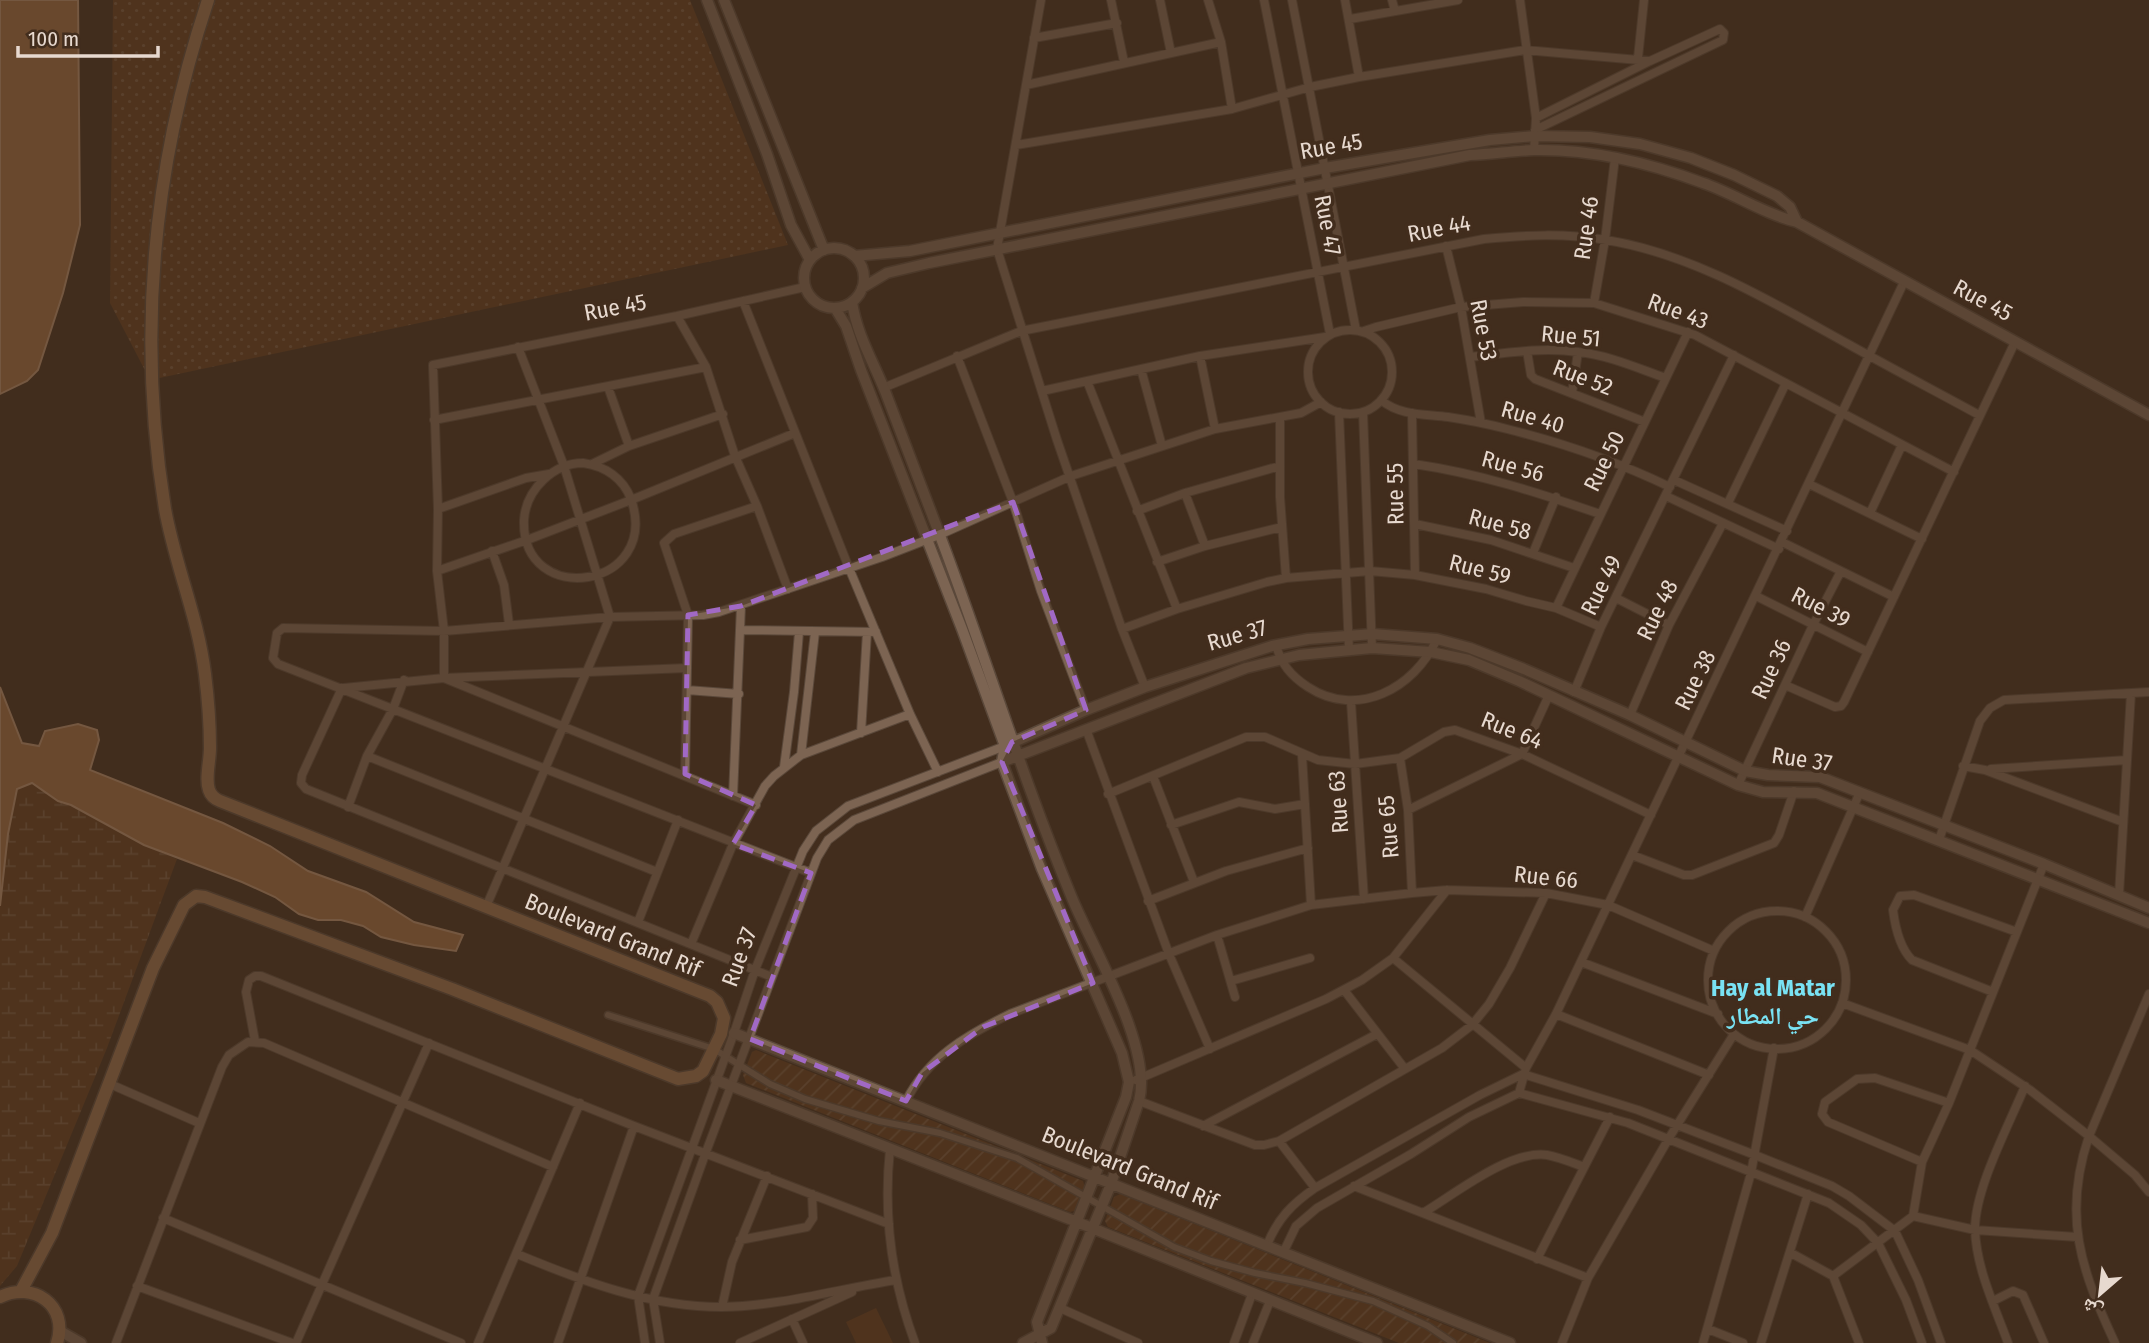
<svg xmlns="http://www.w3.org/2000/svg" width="2149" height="1343" font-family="'Fira Sans Condensed','Noto Naskh Arabic',sans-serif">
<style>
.grass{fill:url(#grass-dots)}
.wetland{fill:url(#wetland-marsh)}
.garden{fill:url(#garden-furrows)}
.pitch{fill:#5f3b1e}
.water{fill:#9a6840;stroke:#b18a6b;stroke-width:2}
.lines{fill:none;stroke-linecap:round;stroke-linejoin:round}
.pedestrian-casing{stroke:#5a483a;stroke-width:9}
.minor-casing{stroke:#5a483a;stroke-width:10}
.tertiary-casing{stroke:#5a483a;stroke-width:13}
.secondary-casing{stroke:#5a483a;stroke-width:15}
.pedestrian{stroke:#7c6452;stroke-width:6}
.minor{stroke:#7c6452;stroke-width:8}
.tertiary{stroke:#7c6452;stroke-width:10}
.secondary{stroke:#966d4c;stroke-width:12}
.marked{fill:none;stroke:#a169c5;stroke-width:5;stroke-dasharray:14 9;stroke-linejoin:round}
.labels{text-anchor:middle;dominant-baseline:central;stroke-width:7;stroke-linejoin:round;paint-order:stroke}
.street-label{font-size:23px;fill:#e7d9cf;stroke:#422d1d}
.neighbourhood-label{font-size:24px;font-weight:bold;fill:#79e2f3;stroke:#422d1d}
</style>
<defs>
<pattern id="grass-dots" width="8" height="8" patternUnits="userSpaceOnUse" patternTransform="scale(1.75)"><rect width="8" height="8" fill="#5f3b1e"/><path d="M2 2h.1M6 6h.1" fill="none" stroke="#76573e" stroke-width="1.8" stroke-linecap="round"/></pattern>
<pattern id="wetland-marsh" width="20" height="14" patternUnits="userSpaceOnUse" patternTransform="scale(1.75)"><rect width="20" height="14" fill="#5f3b1e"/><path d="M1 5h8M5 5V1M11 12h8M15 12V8" fill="none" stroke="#76573e"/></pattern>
<pattern id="garden-furrows" width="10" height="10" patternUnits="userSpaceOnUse" patternTransform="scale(1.75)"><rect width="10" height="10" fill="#5f3b1e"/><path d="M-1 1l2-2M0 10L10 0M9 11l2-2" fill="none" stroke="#76573e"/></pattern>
</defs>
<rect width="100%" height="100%" fill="#422d1d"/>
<path class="grass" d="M113,0H690L788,245L150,380L110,303Z"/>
<path class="wetland" d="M32,782L58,801L70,805L144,845L177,859L107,1048L17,1266L0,1286V906L8,834L17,789Z"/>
<path class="garden" d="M756,1050L1083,1181L1085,1188L1077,1210L1070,1212L746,1083L743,1075L752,1052Z
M1120,1194L1490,1343H1399L1108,1227L1105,1221L1114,1197Z"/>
<path class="pitch" d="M876,1308L893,1343H856L846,1322Z"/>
<path class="water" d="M0,0H78L80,225L63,293L38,370L27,381L0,394Z
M0,687L22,743L39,746L45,731L78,724L97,730L99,740L90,770L223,823L270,846L308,871L366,892L414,922L463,935L456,951L414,945L381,937L363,926L341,920H318L299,914L275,897L242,882L144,845L71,805L58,801L32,783L17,789L8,834L0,906Z"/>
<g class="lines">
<defs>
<path id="pedestrian" d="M608,1015L714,1049L770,1084L805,1099L879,1121L940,1133L1017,1158L1174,1247L1211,1261L1255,1273L1305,1283L1373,1301L1428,1326L1453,1343"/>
<path id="minor" d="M1041,0L997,249L1057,440L1122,629L1145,687
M1111,0L1124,62
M1160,0L1171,53
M1208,0L1221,42L1232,109
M1264,0L1330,334
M1292,0L1356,330
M1345,0L1359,77
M1392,0L1395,11
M1520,0L1536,118L1534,150
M1350,19L1458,0
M1034,38L1117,23
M1638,58L1644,0
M1026,85L1221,42
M1535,130L1723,40L1724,33L1720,29L1650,61L1536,118
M1016,145L1232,109L1310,87L1359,77L1525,50L1650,61
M1446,246L1461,307L1481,423
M743,301L849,568L910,714L938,772
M1594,303L1605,240L1615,158
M677,316L706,367L735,456L757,506L788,589
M1308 372a42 42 0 1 1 84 0a42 42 0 1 1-84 0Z
M1366,333L1364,331L1376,327L1461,307L1523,302L1594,303L1695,335L1954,472
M1527,351L1531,375L1535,379L1645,422
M957,356L1013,502L1041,591L1086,710
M1200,356L1215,429
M1470,357C1506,353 1542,347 1578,352C1608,355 1637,368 1666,378
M1141,369L1162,446
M1087,381L1177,609
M608,387L629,446
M883,388L1021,331L1484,239C1525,235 1565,233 1606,240C1693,254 1772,302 1848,344C1891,368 1935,391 1979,415
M1042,391L1200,356L1325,337
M1572,393L1578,352
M1381,400C1400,416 1425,414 1448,417C1468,420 1488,424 1507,429C1563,443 1618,462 1670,487
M1339,412L1349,650
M1363,412L1372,648
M1412,413L1415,575
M1280,417V497L1286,578
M434,420L706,367
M583,463C605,466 623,478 631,499C662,589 521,610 524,520C526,489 554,463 583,463Z
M592,464L629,446L723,414
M1414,464C1481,474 1536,492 1600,514
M1674,480L1787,531
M1809,484L1922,539
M1185,493L1205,546
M1666,496L1779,549
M1728,503L1786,383
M438,509L526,478L549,474
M1137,511L1185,493L1280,466
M1870,513L1902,445
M1415,524L1491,540L1574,568
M1782,542L1894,597
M492,551L504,585L509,624
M1533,553L1556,497
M1157,562L1205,546L1282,527
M437,571L527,540L631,500L795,433
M1756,596L1868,652
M1616,598L1669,625
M1556,608L1688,332
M1122,629L1177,609L1267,582L1286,578L1370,571L1415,575L1486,589L1526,601L1556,608L1601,627
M741,630L876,632
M1276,645C1281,664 1291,676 1308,687C1357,719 1414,689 1437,639
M687,668L444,678V631L437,571L438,509L433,365L677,316L805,287
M1785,685L1835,707L1841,706L1844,702L2015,342
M342,688L302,775L301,783L306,789L772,977
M344,688L444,678L756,805
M687,690L739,694
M1574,692L1601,627L1734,355
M1351,702L1364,899
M1630,715L1669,625L1723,523
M1086,729L1169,954L1210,1049
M861,733L867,632
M801,755L815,632
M1302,755L1311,905
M367,756L657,872
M1400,758L1408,810L1412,893
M1963,766L1985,770L2123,822
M784,767L794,692L799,632
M1991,769L2127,760
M685,774L688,615L664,543L674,534L757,506
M1153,776L1194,882
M1738,785L1813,625L1841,571
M1108,794L1246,737H1265L1318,760L1355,764L1400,758L1444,732L1455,730L1522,754L1651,815
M733,796L741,606
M348,807L367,756L393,709L404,680
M1408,810L1522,754L1549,695
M1171,825L1239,802L1275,809L1305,804
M1939,840L1980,721L1990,708L2004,700L2149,692
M1632,855L1684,875H1692L1774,843L1779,835L1794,791
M811,873L278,664L273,658L277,633L283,628L444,631L610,617L703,615L719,612L882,557L939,535L1071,476L1215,429L1301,413L1321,402
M2119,895L2131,693
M1148,901L1226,871L1308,848
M486,907L610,617L564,466L518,347
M1708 980a69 69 0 1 1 138 0a69 69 0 1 1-138 0Z
M1805,917L1860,792
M638,922L678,820
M1217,935L1235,997
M691,944L733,844L765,786L774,776L801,755L910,714
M1393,958L1526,1068
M1581,962L1718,1014
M1231,981L1310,958
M1344,990L1405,1069
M1993,992L1912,960C1900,948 1895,926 1893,910L1900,896L1914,895L2017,932
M1842,1003L1970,1050L2030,1090L2089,1136L2135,1175L2149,1192
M1556,1014L1709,1075
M255,1041L246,992L249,980L255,976H261L634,1126L889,1224
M1136,1080L1326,999L1362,980L1393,958L1447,890
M110,1084L199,1123
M1519,1093L1526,1068L1556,1014L1904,282
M906,1101C928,1057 967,1035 1010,1014L1217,935L1311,905L1412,893L1447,890L1546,893L1608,905L1714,951
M1139,1101L1255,1145H1264L1279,1141L1315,1188
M1203,1126L1377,1034
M1279,1141L1442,1048L1472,1025L1489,1004L1510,968L1546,893
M890,1149C883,1215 892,1281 915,1343
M1922,1162L1828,1122L1822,1114L1825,1102L1857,1079L1875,1078L1949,1103
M1354,1186L1588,1278
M1423,1213C1455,1194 1509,1150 1547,1155C1559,1157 1573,1163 1584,1167
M1913,1216L1975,1230L2077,1237
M163,1218L461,1343
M740,1240L807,1227L813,1218L812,1194
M1267,1245C1278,1218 1292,1204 1315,1188L1480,1095L1523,1074L1638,1110L1755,1155L1832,1186L1849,1196L1895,1231L1918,1280L1941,1343
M1284,1251L1296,1226L1317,1208L1411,1154L1469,1117L1519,1093L1628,1123L1829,1203L1861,1225L1878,1243L1906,1300L1922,1343
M1791,1253L1833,1276L1859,1343
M517,1254C582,1281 650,1307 722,1307C781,1306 838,1289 896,1280
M1537,1259L1610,1117
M1833,1276L1913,1216L1922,1162L1949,1103L2044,864
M137,1286L292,1343
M1993,1301L2013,1291L2023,1295L2044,1343
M722,1307L732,1262L767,1176
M1060,1308L1138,1343
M792,1319L803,1343
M1708,1329L1743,1343
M116,1343L222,1067L229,1055L248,1042L264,1043L553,1167
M296,1343L429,1043
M478,1343L580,1103
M558,1343L634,1126
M645,1343L638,1296L734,1033L755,970L803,851L816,831L848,806L1005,746
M660,1343L653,1299L706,1152L817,858L828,840L854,820L1002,762
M740,1343L852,1292
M1234,1343L1252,1294
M1253,1343L1270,1301
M1562,1343L1588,1278L1669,1138L1734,1034
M1703,1343L1751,1173L1774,1048
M1761,1343L1808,1194
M2008,1343C1995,1307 1976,1268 1975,1229C1975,1188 2009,1125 2025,1086
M2115,1343C2081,1270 2062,1216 2089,1136L2149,994"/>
<path id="tertiary" d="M707,0L767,154L791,225L810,260
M724,0L824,250
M804 278a30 30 0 1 1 60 0a30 30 0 1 1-60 0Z
M854,256L910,251L1325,168L1490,140L1535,136L1590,137L1640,144L1691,158L1734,175L1777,196L1790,207L1797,222
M862,288L887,273L929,263L1470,155C1491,154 1513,151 1534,150C1591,149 1650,163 1703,183C1735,194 1764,214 1797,222L2149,415
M852,302C857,335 873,361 885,391C902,435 919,480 936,525C983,648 1021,775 1072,898C1093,949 1153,1047 1139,1101L1111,1184L1051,1328L1023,1343
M835,308L846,326L861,370L962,629L1005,746L1002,762L1042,869L1122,1053L1129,1082L1126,1097L1037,1322L1042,1343
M1005,746L1086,710L1145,687L1272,646L1308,639L1373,634L1437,639L1470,648L1524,669L1630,715L1745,771L1768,775L1820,777L2044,864L2149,908
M1002,762L1246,668L1299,655L1372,648L1431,652L1469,660L1519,681L1738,785L1763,792L1817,793L2149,923
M734,1033L1510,1343
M716,1080L1077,1222L1377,1343
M60,1331L81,1343"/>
<path id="secondary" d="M21,1291L52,1233L153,968L184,905L196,896L205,897L452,989L678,1079L696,1076L703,1071L721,1034L724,1018L717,1002L710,996L220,801C215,799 211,796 209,790C205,779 210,761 210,748C210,723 208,698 205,674C198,617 175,565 165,509C137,337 153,165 208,0
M0,1297C33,1281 69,1305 57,1343"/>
</defs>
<use href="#pedestrian" class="pedestrian-casing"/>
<use href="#minor" class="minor-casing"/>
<use href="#tertiary" class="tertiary-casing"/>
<use href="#secondary" class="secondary-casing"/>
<use href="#pedestrian" class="pedestrian"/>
<use href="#minor" class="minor"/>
<use href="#tertiary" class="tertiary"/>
<use href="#secondary" class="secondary"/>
</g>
<path d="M0 0H2149V1343H0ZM1013,502L1086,710L1012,742L1002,762L1093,983L983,1027L922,1073L906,1101L750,1039L811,873L733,844L756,805L685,774L688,615L741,606Z" fill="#422d1d" fill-opacity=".55" fill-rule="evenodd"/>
<path class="marked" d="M1013,502L1086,710L1012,742L1002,762L1093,983L983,1027L922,1073L906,1101L750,1039L811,873L733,844L756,805L685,774L688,615L741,606Z"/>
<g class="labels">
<g class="street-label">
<text transform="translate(1331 146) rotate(-10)">Rue 45</text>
<text transform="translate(1328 225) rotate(79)">Rue 47</text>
<text transform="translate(1439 228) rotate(-11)">Rue 44</text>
<text transform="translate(1586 228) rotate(-82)">Rue 46</text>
<text transform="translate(1983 300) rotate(28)">Rue 45</text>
<text transform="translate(615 307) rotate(-11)">Rue 45</text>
<text transform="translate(1678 311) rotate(20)">Rue 43</text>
<text transform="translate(1484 330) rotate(79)">Rue 53</text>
<text transform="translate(1571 336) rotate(5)">Rue 51</text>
<text transform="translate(1583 377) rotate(21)">Rue 52</text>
<text transform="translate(1533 417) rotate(16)">Rue 40</text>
<text transform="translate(1604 461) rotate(-64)">Rue 50</text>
<text transform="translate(1513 466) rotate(15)">Rue 56</text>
<text transform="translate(1395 494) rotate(-91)">Rue 55</text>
<text transform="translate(1500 524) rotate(15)">Rue 58</text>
<text transform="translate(1480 569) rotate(14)">Rue 59</text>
<text transform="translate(1601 585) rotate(-64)">Rue 49</text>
<text transform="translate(1821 607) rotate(27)">Rue 39</text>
<text transform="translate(1657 610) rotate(-64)">Rue 48</text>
<text transform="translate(1237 635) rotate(-16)">Rue 37</text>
<text transform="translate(1771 669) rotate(-65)">Rue 36</text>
<text transform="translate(1695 680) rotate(-64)">Rue 38</text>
<text transform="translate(1512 730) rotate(22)">Rue 64</text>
<text transform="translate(1802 759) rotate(8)">Rue 37</text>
<text transform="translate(1338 802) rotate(-94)">Rue 63</text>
<text transform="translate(1388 827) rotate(-95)">Rue 65</text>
<text transform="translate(1546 877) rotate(6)">Rue 66</text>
<text transform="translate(613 935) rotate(22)">Boulevard Grand Rif</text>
<text transform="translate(739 957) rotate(-70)">Rue 37</text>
<text transform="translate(1130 1168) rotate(22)">Boulevard Grand Rif</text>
</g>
<g class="neighbourhood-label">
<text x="1773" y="988">Hay al Matar<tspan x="1773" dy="28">حي المطار</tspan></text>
</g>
</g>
<g transform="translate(2100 1294) rotate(208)" stroke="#422d1d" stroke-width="5" paint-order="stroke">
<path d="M0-5L12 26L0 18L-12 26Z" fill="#e7d9cf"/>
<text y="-10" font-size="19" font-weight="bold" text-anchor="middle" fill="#e7d9cf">ش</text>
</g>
<path d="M18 46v10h140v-10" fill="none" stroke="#e7d9cf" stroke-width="3.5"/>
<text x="28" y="46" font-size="21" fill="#e7d9cf" stroke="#422d1d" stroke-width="5" paint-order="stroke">100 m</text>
</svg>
